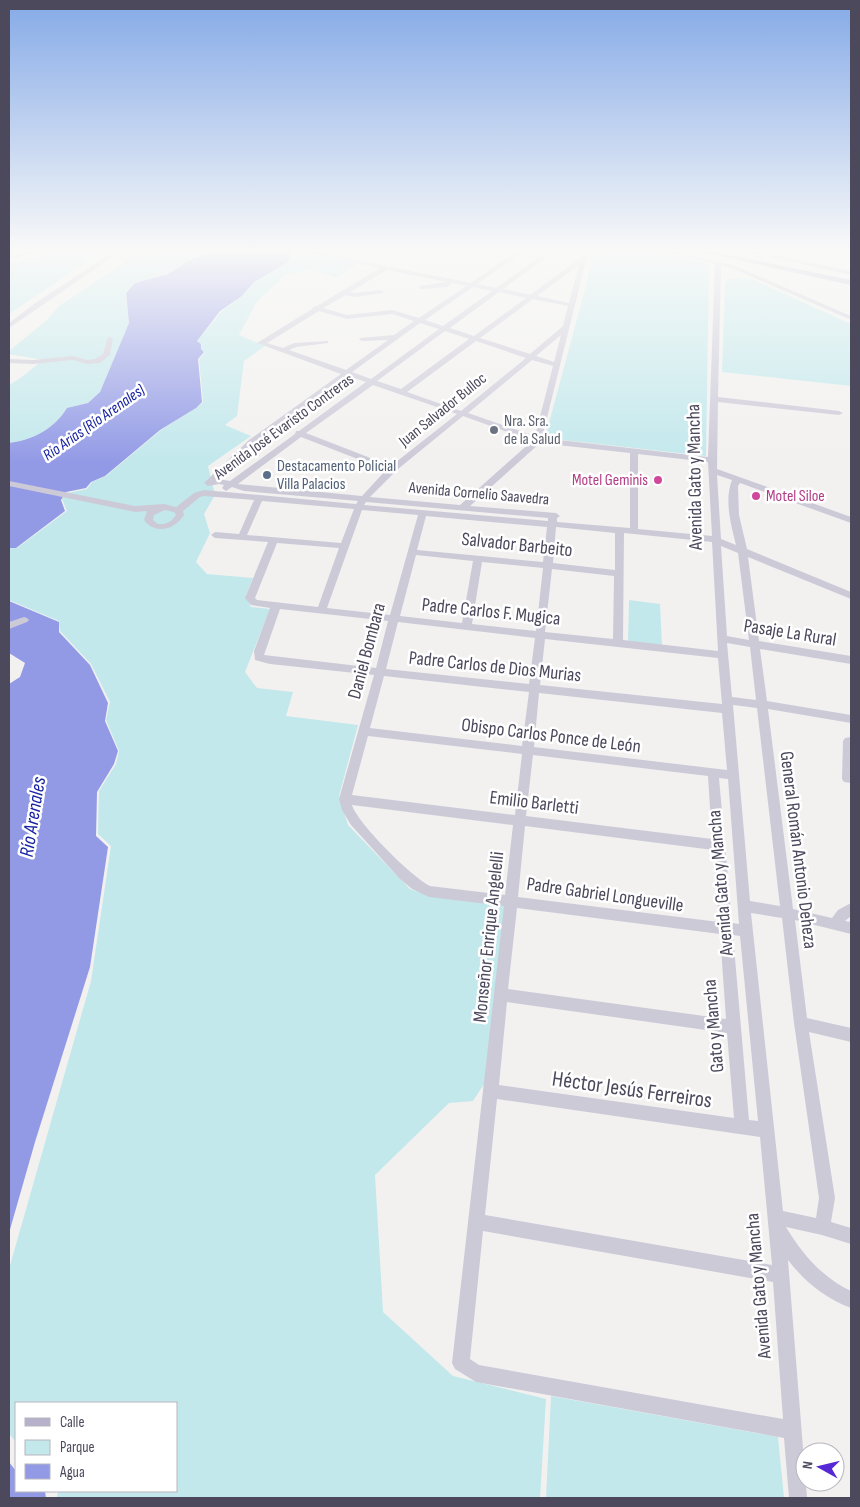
<svg xmlns="http://www.w3.org/2000/svg" width="860" height="1507" font-family="'Sofia Sans Condensed',sans-serif">
<style>
.commercial{fill:#f4fbeb}
.green{fill:#c2e8ec}
.water{fill:#929ae6}
.lines{fill:none;stroke-linecap:round;stroke-linejoin:round}
.minor{fill:#cdcad8;fill-rule:evenodd}
.major{fill:#b7b1cc;fill-rule:evenodd}
.worship-dot{fill:#6b7280;stroke:#fff;stroke-width:2}
.service-dot{fill:#5c6f8a;stroke:#fff;stroke-width:2}
.hotel-dot{fill:#d1479c;stroke:#fff;stroke-width:2}
.labels{text-anchor:middle;dominant-baseline:central;stroke-width:5;stroke-linejoin:round;paint-order:stroke}
.far-street-label{font-size:16px;fill:#4c495c;stroke:#fff}
.far-worship-label{font-size:16px;fill:#5b616d;stroke:#fff;text-anchor:start}
.far-water-label{font-size:16px;font-style:italic;fill:#1723a1;stroke:#fff}
.far-service-label{font-size:16px;fill:#4e5e75;stroke:#fff;text-anchor:start}
.far-hotel-label{font-size:16px;fill:#b23c85;stroke:#fff;text-anchor:end}
.street-label{font-size:19px;fill:#4c495c;stroke:#fff}
.water-label{font-size:20px;font-style:italic;fill:#1723a1;stroke:#fff}
.near-street-label{font-size:22px;fill:#4c495c;stroke:#fff}
</style>
<rect width="100%" height="100%" fill="#f2f1f0"/>
<path class="commercial" d="M770,252H851V268Z"/>
<path class="green" d="M42,252H101L9,314V264L44,257Z
M140,252H151L134,263L153,252H211L188,261L168,273L135,283L125,293L129,323L100,392L88,403L67,408C54,429 33,440 9,443V385L19,379L43,360L9,354V351L47,320L59,306Z
M291,252L325,255L359,263L336,278L310,270L285,275L256,303L239,335L265,346L244,361L237,416L225,425L251,436L208,466L215,495L204,514L210,533L196,562L207,574L253,578L246,595L251,607L270,609L245,672L257,688L293,692L286,716L358,725L339,796L348,825L410,889L429,896L506,905L486,1081L473,1101L449,1103L375,1175L383,1312L453,1376L546,1399L540,1498H57L58,1491H176V1403H16V1442L9,1434V1269L91,981L111,846L98,834L99,791L116,764L119,751L106,720L110,702L91,664L60,631L59,621L9,600V548H17L67,511L62,499L67,493L87,489L92,482L106,476L161,430L196,408L203,402L199,359L205,352L201,349L202,344L197,341L222,311L243,296L254,282L291,261Z
M595,252H654L709,263L706,456L545,438Z
M735,278L752,279L851,324V386L722,372L725,284L727,280Z
M629,600L660,604L662,646L628,642Z
M551,1396L778,1437L784,1498H546Z"/>
<path class="water" d="M211,252H290V261L254,282L242,296L220,311L197,341L201,344V349L204,352L198,359L202,402L196,408L160,430L105,476L91,482L86,488L66,492L61,500L65,511L16,548H9V443C33,440 54,429 67,408L88,403L100,392L129,323L126,293L135,283L168,274L188,261Z
M9,601L59,622V632L90,665L108,703L105,721L118,751L114,764L97,792L96,836L108,847L90,967L35,1142L9,1233V684L20,677L25,663L9,653Z
M9,1462L16,1471V1491H45L46,1498H9Z"/>
<g class="lines">
<path class="minor" d="M29,252H38L9,260V256Z
M113,252H120L9,328V323L34,304Z
M306,252H316L471,283L516,252H523L477,284L496,288L547,252H553L503,289L530,295L580,258L582,252H588L542,438L708,457L715,264L666,252H676L733,265L851,316V320L849,319L729,267L721,266L718,397L839,411L843,413L839,415L718,402L717,469L851,517V523L740,483L738,486L739,515L747,549L851,592V599L748,557L759,641L851,656V664L760,649L767,701L851,715V723L768,709L793,909L832,918L838,910L851,903V916L845,921L851,922V934L795,920L807,1018L851,1028V1042L809,1032L835,1198L831,1222L851,1228V1244L822,1235L786,1227C802,1254 823,1278 851,1291V1308C825,1298 805,1282 788,1260L807,1498H789L784,1438L476,1382L455,1369L452,1363L504,906L429,897L412,889L400,879L351,825L342,810L339,799L374,675L270,664L255,660L254,651L270,608L251,605L245,598L268,542L215,538L211,535L215,532L239,534L254,500L204,496L200,497L183,511L184,515C175,530 155,535 144,520L147,511L135,512L9,486V481L135,506L164,504L176,507L194,493L204,490L356,504L358,501L244,491L232,487L226,491L222,488L224,485L219,484L208,486L204,483L249,440L341,374L257,343L312,309L313,307L317,306L380,268ZM579,265L569,303L537,296ZM387,270L447,282L420,286L419,287L422,289L447,287L453,283L466,286L419,318L392,310L347,315L323,308L346,295L355,297L383,293L384,292L381,290L355,293L350,292ZM473,287L492,291L443,326L425,320ZM499,292L526,298L474,336L450,328ZM533,299L568,306L563,326L530,354L480,338ZM319,311L347,319L392,314L414,321L394,335L360,338L359,339L362,341L388,340L346,370L289,350L296,347L328,343V341L294,343L283,348L267,343ZM420,323L439,329L371,379L352,372ZM445,331L469,339L401,389L377,381ZM561,335L554,362L536,356ZM476,341L526,358L461,411L407,392ZM532,360L553,366L535,436L468,413ZM348,376L366,382L299,431H296L295,434L230,481L218,479L255,444ZM373,385L457,414L391,466L306,433ZM463,416L532,441L460,505L370,497L398,469ZM301,437L386,470L362,496L238,484ZM540,443L630,453V528L557,522V518L560,516L556,513L470,506ZM638,454L708,462L712,536L638,529ZM717,475L732,480C724,500 731,525 736,545L721,539ZM262,501L354,509L341,543L247,535ZM366,502L548,518V521L364,505ZM165,510L174,512L176,515L171,521L164,524H158L153,520L154,515ZM362,510L418,515L390,615L327,608ZM426,516L547,527L543,562L417,550ZM556,527L615,533V570L553,563ZM624,533L712,542L718,651L623,640ZM277,543L339,548L318,607L257,600L255,598ZM721,546L738,553L749,640L727,636ZM416,555L473,561L462,623L400,616ZM482,562L543,568L536,631L472,624ZM552,569L614,576L613,639L545,632ZM280,609L388,621L376,668L264,655ZM398,622L535,638L529,684L386,669ZM545,639L718,658L722,704L540,685ZM727,643L750,647L756,700L732,697ZM384,676L529,692L522,746L370,728ZM539,693L722,713L727,770L534,747ZM733,705L757,708L780,906L750,901ZM368,736L522,754L515,815L352,795ZM533,755L708,776L712,839L526,816ZM719,778L728,779L739,924L732,923ZM352,805L513,825L505,895L430,886C412,877 358,824 352,805ZM525,826L713,850L719,922L518,897ZM517,908L720,934L726,1019L508,989ZM751,913L782,918L794,1023L819,1198L816,1218L783,1211ZM733,935L740,936L758,1121L749,1120ZM507,1002L727,1033L734,1118L499,1085ZM497,1099L760,1137L772,1265L485,1215ZM483,1231L773,1282L783,1419L479,1365L470,1359Z
M747,252H757L851,271V275Z
M108,337L113,338L110,355L100,363L87,364L73,360L33,364L9,363V359L33,360L73,356L87,360L95,359L103,354Z
M24,617L27,618L29,620L27,622L9,629V622Z
M851,737V783L844,782L842,779L843,741L845,738Z"/>
<path class="major" d="M701,252H715L851,280V285Z"/>
</g>
<linearGradient id="sky" x2="0" y2="1"><stop stop-color="#85aae7"/><stop offset="0.54" stop-color="#f9f9f8"/><stop offset="1" stop-color="#f9f9f8" stop-opacity="0"/></linearGradient>
<rect width="860" height="463" fill="url(#sky)"/>
<circle class="worship-dot" cx="494" cy="430" r="5"/>
<circle class="service-dot" cx="267" cy="475" r="5"/>
<g class="hotel-dot">
<circle cx="658" cy="480" r="5"/>
<circle cx="756" cy="496" r="5"/>
</g>
<g class="labels">
<g class="far-street-label">
<text transform="translate(443 410) rotate(-39)">Juan Salvador Bulloc</text>
<text transform="translate(284 427) rotate(-36)">Avenida José Evaristo Contreras</text>
<text transform="translate(479 494) rotate(5)">Avenida Cornelio Saavedra</text>
</g>
<g class="far-worship-label">
<text x="504" y="421">Nra. Sra.<tspan x="504" dy="18">de la Salud</tspan></text>
</g>
<g class="far-water-label">
<text transform="translate(94 423) rotate(-35)">Río Arias (Río Arenales)</text>
</g>
<g class="far-service-label">
<text x="277" y="466">Destacamento Policial<tspan x="277" dy="18">Villa Palacios</tspan></text>
</g>
<g class="far-hotel-label">
<text x="648" y="480">Motel Geminis</text>
<text x="766" y="496" text-anchor="start">Motel Siloe</text>
</g>
<g class="street-label">
<text transform="translate(695 477) rotate(-91)">Avenida Gato y Mancha</text>
<text transform="translate(517 545) rotate(6)">Salvador Barbeito</text>
<text transform="translate(491 612) rotate(6)">Padre Carlos F. Mugica</text>
<text transform="translate(790 633) rotate(9)">Pasaje La Rural</text>
<text transform="translate(367 651) rotate(-75)">Daniel Bombara</text>
<text transform="translate(495 667) rotate(6)">Padre Carlos de Dios Murias</text>
<text transform="translate(551 736) rotate(7)">Obispo Carlos Ponce de León</text>
<text transform="translate(534 803) rotate(7)">Emilio Barletti</text>
<text transform="translate(798 850) rotate(83)">General Román Antonio Deheza</text>
<text transform="translate(721 883) rotate(-95)">Avenida Gato y Mancha</text>
<text transform="translate(605 895) rotate(8)">Padre Gabriel Longueville</text>
<text transform="translate(489 937) rotate(-84)">Monseñor Enrique Angelelli</text>
<text transform="translate(714 1026) rotate(-95)">Gato y Mancha</text>
<text transform="translate(759 1286) rotate(-95)">Avenida Gato y Mancha</text>
</g>
<g class="water-label">
<text transform="translate(33 817) rotate(-81)">Río Arenales</text>
</g>
<g class="near-street-label">
<text transform="translate(632 1090) rotate(8)">Héctor Jesús Ferreiros</text>
</g>
</g>
<rect width="860" height="1507" fill="none" stroke="#4c495c" stroke-width="20"/>
<rect x="15" y="1402" width="162" height="90" fill="#ffffff" stroke="#b7b6be"/>
<rect x="25" y="1418" width="25" height="8" fill="#b7b1cc" stroke="#b7b6be"/>
<text x="60" y="1427" font-size="15" fill="#4c495c">Calle</text>
<rect x="25" y="1440" width="25" height="15" fill="#c2e8ec" stroke="#b7b6be"/>
<text x="60" y="1452" font-size="15" fill="#4c495c">Parque</text>
<rect x="25" y="1464" width="25" height="15" fill="#929ae6" stroke="#b7b6be"/>
<text x="60" y="1477" font-size="15" fill="#4c495c">Agua</text>
<g transform="translate(820 1467) rotate(278)"><circle r="24" fill="#ffffff" stroke="#b7b6be"/>
<path d="M0-4L9 19L0 12L-9 19Z" fill="#5527d5"/>
<text y="-8" font-size="14" font-weight="bold" text-anchor="middle" fill="#4c495c">N</text>
</g>
</svg>
